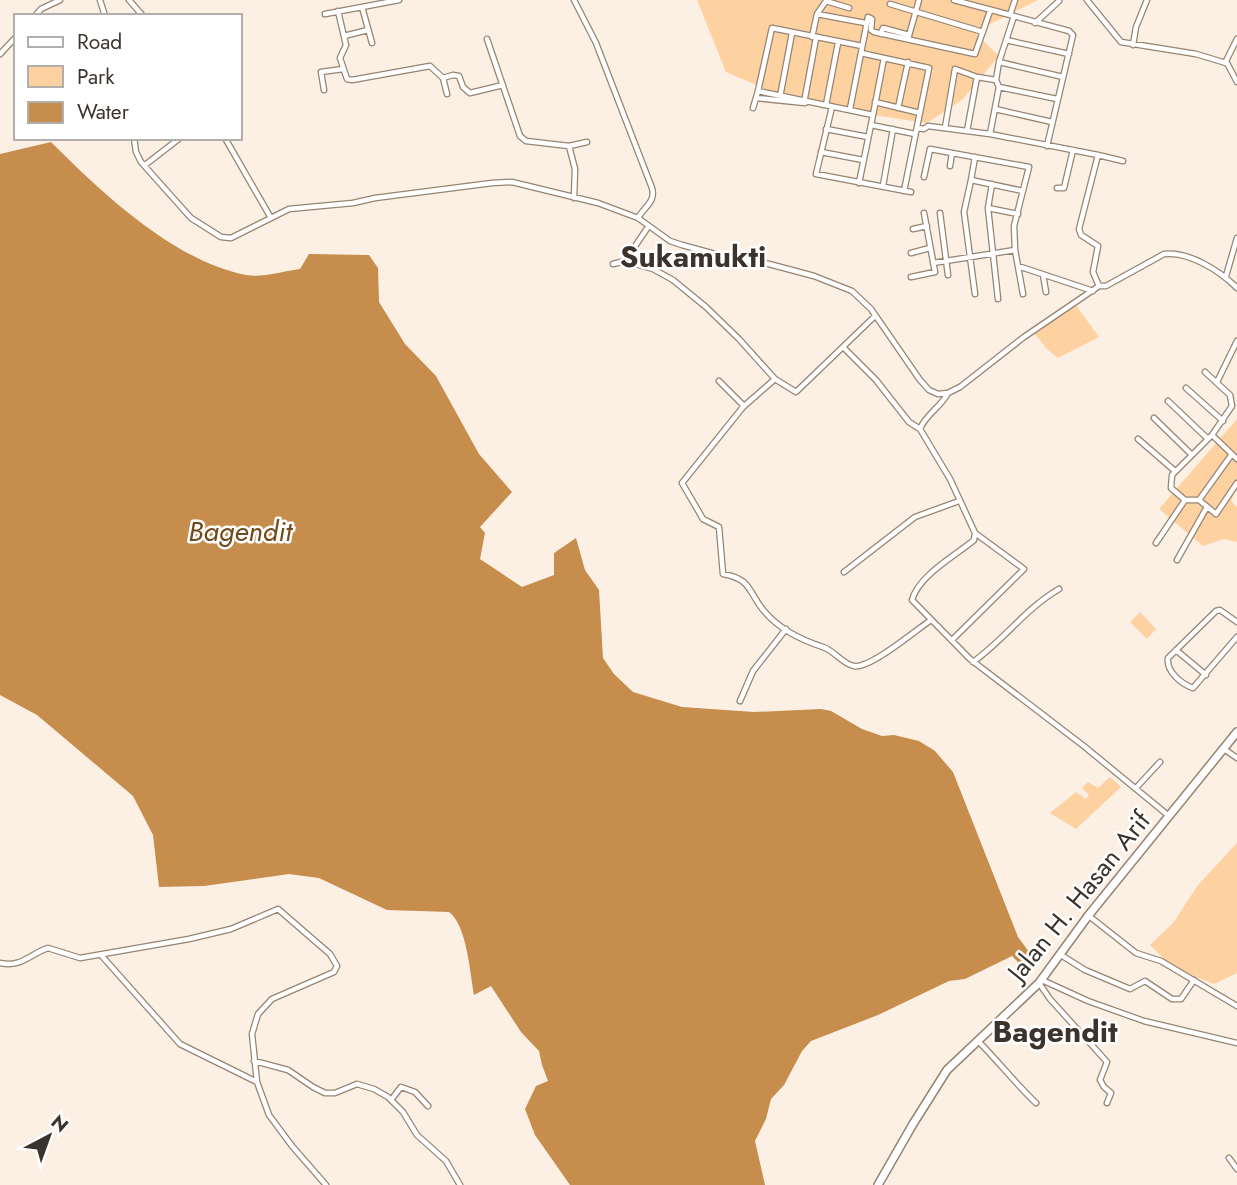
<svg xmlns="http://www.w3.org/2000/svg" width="1237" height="1185" font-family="Jost,sans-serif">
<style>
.green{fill:#fed1a1}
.water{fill:#c68d4c}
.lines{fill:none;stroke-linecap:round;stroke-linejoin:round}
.minor-casing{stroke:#958471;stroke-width:7}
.secondary-casing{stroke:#958471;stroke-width:10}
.minor{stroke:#fff;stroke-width:4.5}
.secondary{stroke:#fff;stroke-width:7}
.labels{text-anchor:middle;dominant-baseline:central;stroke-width:5;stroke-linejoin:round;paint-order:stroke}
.street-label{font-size:26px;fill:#3c342c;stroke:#fff}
.water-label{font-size:28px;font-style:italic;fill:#724a1a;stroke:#fff}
.quarter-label{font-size:30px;font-weight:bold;fill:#3c342c;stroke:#fff}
</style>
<rect width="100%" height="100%" fill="#fcf0e4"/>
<path class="green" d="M697,0H1038L974,32L999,56L962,100L927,123L800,104L726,72Z
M1075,304L1099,337L1058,358L1046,348L1034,333Z
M1237,419V488L1231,501L1237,507V542L1224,539L1203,546L1159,509Z
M1140,612L1156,629L1147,639L1130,622Z
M1110,777L1121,787L1076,829L1050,813L1076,792L1086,799L1089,795L1082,788L1088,782L1098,788Z
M1237,843V973L1214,984L1173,968L1150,945L1173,923L1198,885Z"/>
<path class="water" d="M51,142C102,193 174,261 246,275C262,278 284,271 300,269L309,254L369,255L378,268L379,302L405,344L436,376L479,454L512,492L480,527L485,533L480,559L522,587L554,575V553L576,538L585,570L599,590L603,658L614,674L633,692L682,707L754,712L821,709L831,711L862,729L882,736L894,735L919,741L935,751L953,772L1018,937L1029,952L1026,959L1020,964L1012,956L965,979L949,981L878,1015L811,1041L802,1051L784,1085L771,1099L766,1119L755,1141L765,1185H570L535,1135L525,1109L536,1086L548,1081L542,1065L539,1051L521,1032L491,986L474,995C470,974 467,925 449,912L387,910L319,878L289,874L204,886L159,887L153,835L133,796L37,715L0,695V154Z"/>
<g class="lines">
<defs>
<path id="minor" d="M100,0L105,16
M129,0L143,16
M574,0L596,43L652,188C656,202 644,207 638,218
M954,0L1014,16
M1087,0L1121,42L1196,54L1226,63
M890,4L983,32
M362,7L372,43
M338,11L346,45L340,58L347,79L352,80L430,66L443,78L453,75L459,76L463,87L470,93L503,85
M325,14L399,0
M817,14L865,23
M1010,15L1015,0
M35,16L41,9L60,0
M1035,23L1059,1
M881,34L883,28L909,35
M344,36L368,30
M812,37L817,14L826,1L849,8
M487,39L520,136L526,141L569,146L575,169L574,198
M908,39L919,0
M1237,39L1226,61L1237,82
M1006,40L1069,54
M1133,45L1136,27L1147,0
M861,53L929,68L904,191
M0,54L16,37
M999,62L1063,77
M443,78L447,94
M999,87L1057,99
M324,90L321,72L343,69
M780,97L792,33
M756,98L805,103
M875,102L920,113
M804,103L816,38
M824,105H826L838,43
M832,107L816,174L911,192
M753,108L758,91
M898,108L908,62
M850,109L868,17L872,19L871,30L874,32L975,54L990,11
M995,109L1052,122
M873,115L884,58
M871,125L915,134
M917,128L924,129L928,126L990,134L1098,155L1079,229L1081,235L1098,246L1093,272L1099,286
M945,128L955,69L977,77L996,80
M826,129L868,137
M967,131L977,77
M990,134L999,87L996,80L999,62L1014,16L1069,31L1073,35L1047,146
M134,138L136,152L141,162L191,218L221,237L231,238L289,209L353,203L375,198L492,183L512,182L598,203L638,218L670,241L682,245L726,257L769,264L814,276L852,291L871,309L920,380L929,390L938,394L948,393L960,387L1024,337L1099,286H1106L1164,254C1189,251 1220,271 1237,288
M225,138L271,218
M569,146L587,142
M821,152L863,160
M1098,155L1123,161
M975,157L971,180L1023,191
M145,165L180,138
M950,166L952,153
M924,177L930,149L1029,167L1014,226L1015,250L1023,294
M971,180L964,212L975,294
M859,183L873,115L758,91L772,28L862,46
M992,184L988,208L998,299
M883,186L893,129
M1057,188H1064L1073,150
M988,208L1018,214
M940,213L948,275
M913,229L927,226
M911,253L930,248
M625,261L653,269L673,280L706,307L739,339L775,379L743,407L682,483L703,519L719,527L723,574C752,579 748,592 764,611C779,629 801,640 823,647C835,651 842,664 854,666C870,669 916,630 931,620
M933,263L1015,250
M613,264L625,261L648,227
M1018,266L1093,291
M1043,275L1046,292
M1226,276L1237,238
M911,277L935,272L924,213
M843,347L876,380L909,422L920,429
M775,379L796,392L875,316
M719,381L744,406
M1217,382L1237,341
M1186,388L1223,421
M948,393C941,407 925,415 920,429L950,479L975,533L974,540C955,556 919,575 912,600L970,659L1085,747L1169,816
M1168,401L1208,439
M1154,418L1191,454
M1212,435L1237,459
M1138,439L1175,471
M1232,454L1199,500L1216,514L1237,483
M1199,500H1185L1171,488L1172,475L1212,435L1232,406L1230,395L1205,372
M1156,543L1185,500
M1177,560L1207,507
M844,572L915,517L959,501
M1237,622L1220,610L1216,611L1168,658C1166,671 1181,684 1193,688L1237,637
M952,640L1024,569L975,533
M1176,650L1206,675
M973,662C1005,639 1025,609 1059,589
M740,701L753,671L786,629
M1224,749L1237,758
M1136,788L1160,762
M1089,916L1136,953L1161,961L1237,1006
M101,955L180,1044L257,1082
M1061,955L1085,970L1130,989L1145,981L1172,999H1181L1194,980
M0,963C21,968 30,954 48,948L80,958L189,939L231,929L278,909L330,954L337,966L334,972L272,999L258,1014L252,1034L257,1082L269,1115L292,1146L326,1185
M1042,980L1088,1001L1144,1021L1237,1043
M1039,983L1050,999L1107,1062L1100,1080L1104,1087L1111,1093L1107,1103
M978,1041C998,1061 1015,1083 1036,1103
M254,1061L288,1070L313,1087L325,1093H335L357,1084L374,1089L388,1097L403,1112L417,1135L446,1161L460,1185
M391,1100L401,1087L415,1092L428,1106
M1229,1158L1237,1169"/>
<path id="secondary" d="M878,1185L913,1124L947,1070L1039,983L1088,916L1237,732"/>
</defs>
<use href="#minor" class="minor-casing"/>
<use href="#secondary" class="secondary-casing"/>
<use href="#minor" class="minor"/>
<use href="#secondary" class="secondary"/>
</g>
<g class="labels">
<g class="street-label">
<text transform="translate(1079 896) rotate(-51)">Jalan H. Hasan Arif</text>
</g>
<g class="water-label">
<text x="240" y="531">Bagendit</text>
</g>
<g class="quarter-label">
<text x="693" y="256">Sukamukti</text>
<text x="1055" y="1031">Bagendit</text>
</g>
</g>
<rect x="14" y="14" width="228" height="126" fill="#ffffff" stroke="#b1aeab" stroke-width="2"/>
<rect x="28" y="37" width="35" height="10" fill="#ffffff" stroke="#b1aeab" stroke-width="2"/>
<text x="77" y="49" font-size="21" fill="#3c342c">Road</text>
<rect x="28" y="66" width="35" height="21" fill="#fed1a1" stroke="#b1aeab" stroke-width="2"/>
<text x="77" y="84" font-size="21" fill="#3c342c">Park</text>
<rect x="28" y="102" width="35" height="21" fill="#c68d4c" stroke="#b1aeab" stroke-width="2"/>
<text x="77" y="119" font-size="21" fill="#3c342c">Water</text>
<g transform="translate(49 1136) rotate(41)" stroke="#ffffff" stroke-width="5" paint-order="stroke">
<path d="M0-5L12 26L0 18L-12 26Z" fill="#3c342c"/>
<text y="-10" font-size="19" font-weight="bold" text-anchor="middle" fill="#3c342c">N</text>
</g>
</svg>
